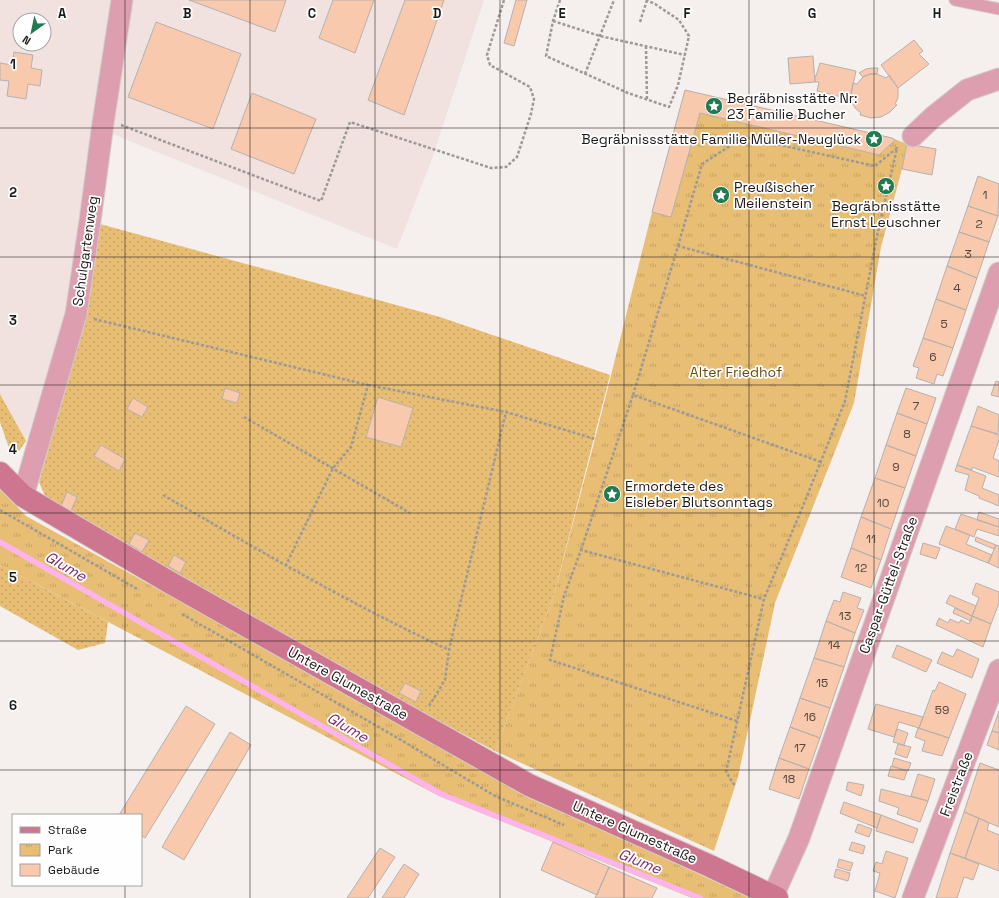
<svg xmlns="http://www.w3.org/2000/svg" width="999" height="898" font-family="'Space Grotesk',sans-serif">
<style>
.built{fill:#f1e2df;fill-rule:evenodd}
.grass{fill:url(#grass-dots)}
.park{fill:url(#park-tufts)}
.lines{fill:none;stroke-linecap:round;stroke-linejoin:round}
.stream{stroke:#fdb4eb;stroke-width:5.5}
.building{fill:#f8c9ac;stroke:#b6b1ae}
.lane-casing{stroke:#d2cdcc;stroke-width:13}
.street-casing{stroke:#d2cdcc;stroke-width:23}
.secondary-casing{stroke:#d2cdcc;stroke-width:24}
.path{stroke:#9d9998;stroke-width:2.5;stroke-dasharray:3 2;stroke-linecap:butt}
.lane{stroke:#dd9faf;stroke-width:11}
.street{stroke:#dd9faf;stroke-width:21}
.secondary{stroke:#ce758f;stroke-width:22}
.grid{fill:none;stroke:#1c1a19;stroke-width:1;stroke-opacity:0.55}
.labels{text-anchor:middle;dominant-baseline:central;stroke-width:3.5;stroke-linejoin:round;paint-order:stroke}
.number-label{font-size:12px;fill:#53463e}
.poi-label{font-size:14px;fill:#1c1a19;stroke:#fffefe;text-anchor:start}
.street-label{font-size:14px;fill:#1c1a19;stroke:#fffefe}
.park-label{font-size:14px;fill:#6a4b0d;stroke:#fffefe}
.water-label{font-size:15px;font-style:italic;fill:#7e2b6f;stroke:#fffefe}
.grid-label{font-size:13px;text-anchor:middle;font-weight:bold;fill:#1c1a19;stroke:#fffefe;stroke-width:3.5;stroke-linejoin:round;paint-order:stroke}
</style>
<defs>
<pattern id="grass-dots" width="8" height="8" patternUnits="userSpaceOnUse"><rect width="8" height="8" fill="#e8bd74"/><path d="M2 2h.1M6 6h.1" fill="none" stroke="#c6a264" stroke-width="1.8" stroke-linecap="round"/></pattern>
<pattern id="park-tufts" width="24" height="20" patternUnits="userSpaceOnUse"><rect width="24" height="20" fill="#e8bd74"/><path d="M3 7l-1-3M5 7V3M7 7l1-3M15 17l-1-3M17 17v-4M19 17l1-3" fill="none" stroke="#c6a264"/></pattern>
</defs>
<rect width="100%" height="100%" fill="#f5efee"/>
<path class="built" d="M0,0H484L433,156L397,249L95,127L67,316L26,441L0,394ZM20,20H44V44H20Z"/>
<path class="grass" d="M100,224L440,317L610,375L554,595L495,751L418,710L47,501L39,482L83,325Z
M0,394L26,441L19,451H10L0,422Z
M0,565L108,622L105,643L78,650L0,606Z"/>
<path class="park" d="M685,90L892,138L907,144L902,169L881,247L854,403L775,603L738,777L714,851L495,751L554,595L595,439L652,212Z
M0,489L26,516L365,704L538,802L626,840L750,898H692L439,796L0,565Z"/>
<g class="lines">
<path class="stream" d="M0,542L441,794L700,898"/>
</g>
<path class="building" d="M189,0H286L275,32Z
M333,0H374L355,53L319,38Z
M405,0H444L404,115L368,100Z
M516,0H527L514,46L504,43Z
M156,22L241,54L213,129L128,97Z
M914,40L923,51L919,54L929,64L898,88L881,65Z
M14,52L33,55L31,68L42,70L40,86L28,84L26,99L7,96L9,81L0,80V63L12,65Z
M813,56L815,82L790,84L788,58Z
M820,63L856,71L850,99L817,91L819,82H815V76H816Z
M872,68H878L877,74H870L863,77L859,73L866,69Z
M870,74H877L886,78L889,75L898,88V98L895,104L897,105L890,112L881,117L871,118L860,115L861,113L855,108L850,99L853,83L857,84L863,77Z
M685,90L892,138L895,140L879,155L700,113L671,217L652,212Z
M252,93L316,119L294,174L231,149Z
M907,144L936,149L932,175L902,169Z
M978,176L999,184L998,216L968,206Z
M968,206L998,216L989,242L959,232Z
M959,232L989,242L977,278L947,266Z
M947,266L977,278L966,310L936,299Z
M936,299L966,310L953,348L923,338Z
M923,338L953,348L943,376L937,374L934,384L916,378L919,368L913,366Z
M996,381L999,382V397L991,395Z
M225,388L240,393L237,403L222,399Z
M906,388L936,398L927,424L897,413Z
M378,397L413,408L401,447L366,437Z
M133,398L148,407L142,417L127,409Z
M978,406L999,415L998,434L971,426Z
M897,413L927,424L916,456L886,445Z
M971,426L999,435V440L993,458L999,461V477L972,467V470L957,465Z
M101,445L125,459L119,471L94,456Z
M886,445L916,456L905,488L875,478Z
M957,465L986,476L982,488L999,495V506L979,498V496L965,490L969,475L955,471Z
M875,478L905,488L891,529L861,517Z
M67,492L77,497L71,511L61,506Z
M979,512L999,519V527L977,520Z
M961,514L999,527V536L977,529L974,537L955,529Z
M861,517L891,529L881,560L851,548Z
M946,526L970,535L966,544L992,555L988,563L939,544Z
M135,533L149,540L142,552L129,544Z
M976,537L996,545L994,549L975,541Z
M923,543L940,548L936,559L920,554Z
M996,545L999,546V568L988,563Z
M851,548L881,560L871,588L841,577Z
M174,555L186,562L180,573L168,566Z
M976,583L999,592V603L991,624L972,616L979,598L972,594Z
M843,592L861,598L857,608L864,610L855,633L826,621L834,600L840,602Z
M950,595L976,606L972,616L946,603Z
M955,608L972,616L971,621L953,613Z
M972,616L991,624L983,647L936,625L939,618L948,623L950,619L959,623L961,620L969,624Z
M826,621L855,633L844,667L814,658Z
M897,645L932,660L926,672L892,657Z
M957,649L979,659L972,678L937,663L942,652L953,657Z
M814,658L844,667L830,708L800,698Z
M939,682L966,694L949,738L919,728L933,690L935,691Z
M405,683L421,691L416,702L399,693Z
M800,698L830,708L820,738L790,727Z
M876,704L923,717L919,728L899,722L894,737L868,729Z
M186,706L215,724L145,838L141,835V815H119Z
M999,711V733L992,731Z
M790,727L820,738L809,769L779,758Z
M918,728L949,738L942,756L922,751L925,741L915,737Z
M897,729L908,733L904,745L893,742Z
M992,731L999,733V750L987,745Z
M230,732L251,745L184,860L162,847Z
M898,744L911,747L907,758L895,754Z
M779,758L809,769L799,799L769,789Z
M894,758L911,763L908,771L892,766Z
M980,763L999,770V827L964,812Z
M891,766L907,771L904,780L888,776Z
M918,774L935,779L928,801L911,796Z
M848,782L864,785L861,796L846,790Z
M881,789L928,801L920,822L897,814L899,808L879,801Z
M844,802L881,815L877,828L840,813Z
M964,812L979,818L965,858L950,853Z
M881,815L918,829L913,843L876,831Z
M979,818L989,823L987,830L999,835V871L965,858Z
M858,824L872,829L869,837L855,832Z
M553,842L609,867L597,895L541,870Z
M852,842L865,846L863,854L849,850Z
M380,848L395,857L368,898H347Z
M886,851L908,858L895,898L875,891L880,873L873,871L876,862L882,864Z
M950,853L979,864L973,880L964,877L957,898H936Z
M839,859L853,863L850,871L837,867Z
M404,864L419,874L404,898H382Z
M609,867L657,888L652,898H595Z
M836,869L850,873L848,881L834,877Z"/>
<g class="lines">
<defs>
<path id="lane" d="M955,0L999,9"/>
<path id="street" d="M913,136L933,117L967,90L999,79
M23,496L76,314L90,221L103,123L122,0
M773,896L799,838L999,273
M913,898L999,670"/>
<path id="secondary" d="M0,473L23,496L169,582L529,785L710,866L777,898"/>
</defs>
<use href="#lane" class="lane-casing"/>
<use href="#street" class="street-casing"/>
<use href="#secondary" class="secondary-casing"/>
<path class="path" d="M560,0L553,21L546,56L628,93L669,107L678,85L689,36L679,20L655,4L646,0
M553,21L600,36L685,55
M640,22L647,0
M646,46L647,100
M585,74L614,0
M121,125L321,201L350,122L491,168L506,167L517,157L531,114L534,99L530,87L490,65L487,55L504,0
M678,246L702,164L744,137L875,166L897,148L877,236L845,401L805,501L764,599L726,772L735,786
M94,319L368,385L351,447L333,468L286,565
M368,385L506,412L595,439
M633,395L678,246L866,296
M244,417L410,513
M163,495C257,549 350,604 449,650
M0,510L139,590
M581,550L633,395L821,462
M182,614L396,737L495,796L564,825
M429,706L445,680L449,650L506,412
M737,721L550,660L564,596L581,550L763,599"/>
<use href="#lane" class="lane"/>
<use href="#street" class="street"/>
<use href="#secondary" class="secondary"/>
</g>
<path class="grid" d="M125,0V815M250,0V898M375,0V898M500,0V898M624,0V898M749,0V898M874,0V898M0,128H999M0,257H999M0,385H999M0,513H999M0,641H999M0,770H999M125,885V898"/>
<defs>
<symbol id="sight-disc" viewBox="-11 -11 22 22"><circle r="9.5" fill="#227b50" stroke="#fffefe"/><path d="M0-6L1.8-2.2L6-1.7L2.9 1.2L3.7 5.4L0 3.3L-3.7 5.4L-2.9 1.2L-6-1.7L-1.8-2.2Z" fill="#fff"/></symbol>
</defs>
<g fill-rule="evenodd">
<use href="#sight-disc" x="704" y="96" width="20" height="20"/>
<use href="#sight-disc" x="864" y="129" width="20" height="20"/>
<use href="#sight-disc" x="876" y="176" width="20" height="20"/>
<use href="#sight-disc" x="711" y="185" width="20" height="20"/>
<use href="#sight-disc" x="602" y="484" width="20" height="20"/>
</g>
<g class="labels">
<g class="number-label">
<text x="985" y="195">1</text>
<text x="979" y="224">2</text>
<text x="968" y="254">3</text>
<text x="957" y="288">4</text>
<text x="944" y="324">5</text>
<text x="933" y="357">6</text>
<text x="916" y="406">7</text>
<text x="907" y="434">8</text>
<text x="896" y="467">9</text>
<text x="883" y="503">10</text>
<text x="871" y="539">11</text>
<text x="861" y="568">12</text>
<text x="845" y="616">13</text>
<text x="834" y="645">14</text>
<text x="822" y="683">15</text>
<text x="942" y="710">59</text>
<text x="810" y="717">16</text>
<text x="800" y="748">17</text>
<text x="789" y="779">18</text>
</g>
<g class="poi-label">
<text x="727" y="98">Begräbnisstätte Nr:<tspan x="727" dy="16">23 Familie Bucher</tspan></text>
<text x="861" y="139" text-anchor="end">Begräbnissstätte Familie Müller-Neuglück</text>
<text x="734" y="187">Preußischer<tspan x="734" dy="16">Meilenstein</tspan></text>
<text x="886" y="206" text-anchor="middle">Begräbnisstätte<tspan x="886" dy="16">Ernst Leuschner</tspan></text>
<text x="625" y="486">Ermordete des<tspan x="625" dy="16">Eisleber Blutsonntags</tspan></text>
</g>
<g class="street-label">
<text transform="translate(85 251) rotate(-82)">Schulgartenweg</text>
<text transform="translate(888 585) rotate(-70)">Caspar-Güttel-Straße</text>
<text transform="translate(348 683) rotate(29)">Untere Glumestraße</text>
<text transform="translate(956 784) rotate(-69)">Freistraße</text>
<text transform="translate(635 832) rotate(24)">Untere Glumestraße</text>
</g>
<g class="park-label">
<text x="736" y="372">Alter Friedhof</text>
</g>
<g class="water-label">
<text transform="translate(66 566) rotate(30)">Glume</text>
<text transform="translate(348 727) rotate(30)">Glume</text>
<text transform="translate(640 861) rotate(22)">Glume</text>
</g>
</g>
<g class="grid-label">
<text x="62" y="18">A</text>
<text x="187" y="18">B</text>
<text x="312" y="18">C</text>
<text x="437" y="18">D</text>
<text x="562" y="18">E</text>
<text x="687" y="18">F</text>
<text x="812" y="18">G</text>
<text x="937" y="18">H</text>
<text x="13" y="69">1</text>
<text x="13" y="197">2</text>
<text x="13" y="325">3</text>
<text x="13" y="454">4</text>
<text x="13" y="582">5</text>
<text x="13" y="710">6</text>
</g>
<rect x="12" y="814" width="130" height="72" fill="#fffefe" stroke="#a4a3a2"/>
<rect x="20" y="827" width="20" height="6" fill="#ce758f" stroke="#a4a3a2"/>
<text x="48" y="834" font-size="12" fill="#1c1a19">Straße</text>
<rect x="20" y="844" width="20" height="12" fill="url(#park-tufts)" stroke="#a4a3a2"/>
<text x="48" y="854" font-size="12" fill="#1c1a19">Park</text>
<rect x="20" y="864" width="20" height="12" fill="#f8c9ac" stroke="#a4a3a2"/>
<text x="48" y="874" font-size="12" fill="#1c1a19">Gebäude</text>
<g transform="translate(32 32) rotate(213)"><circle r="19" fill="#fffefe" stroke="#a4a3a2"/>
<path d="M0-3L7 15L0 10L-7 15Z" fill="#227b50"/>
<text y="-6" font-size="11" font-weight="bold" text-anchor="middle" fill="#1c1a19">N</text>
</g>
</svg>
